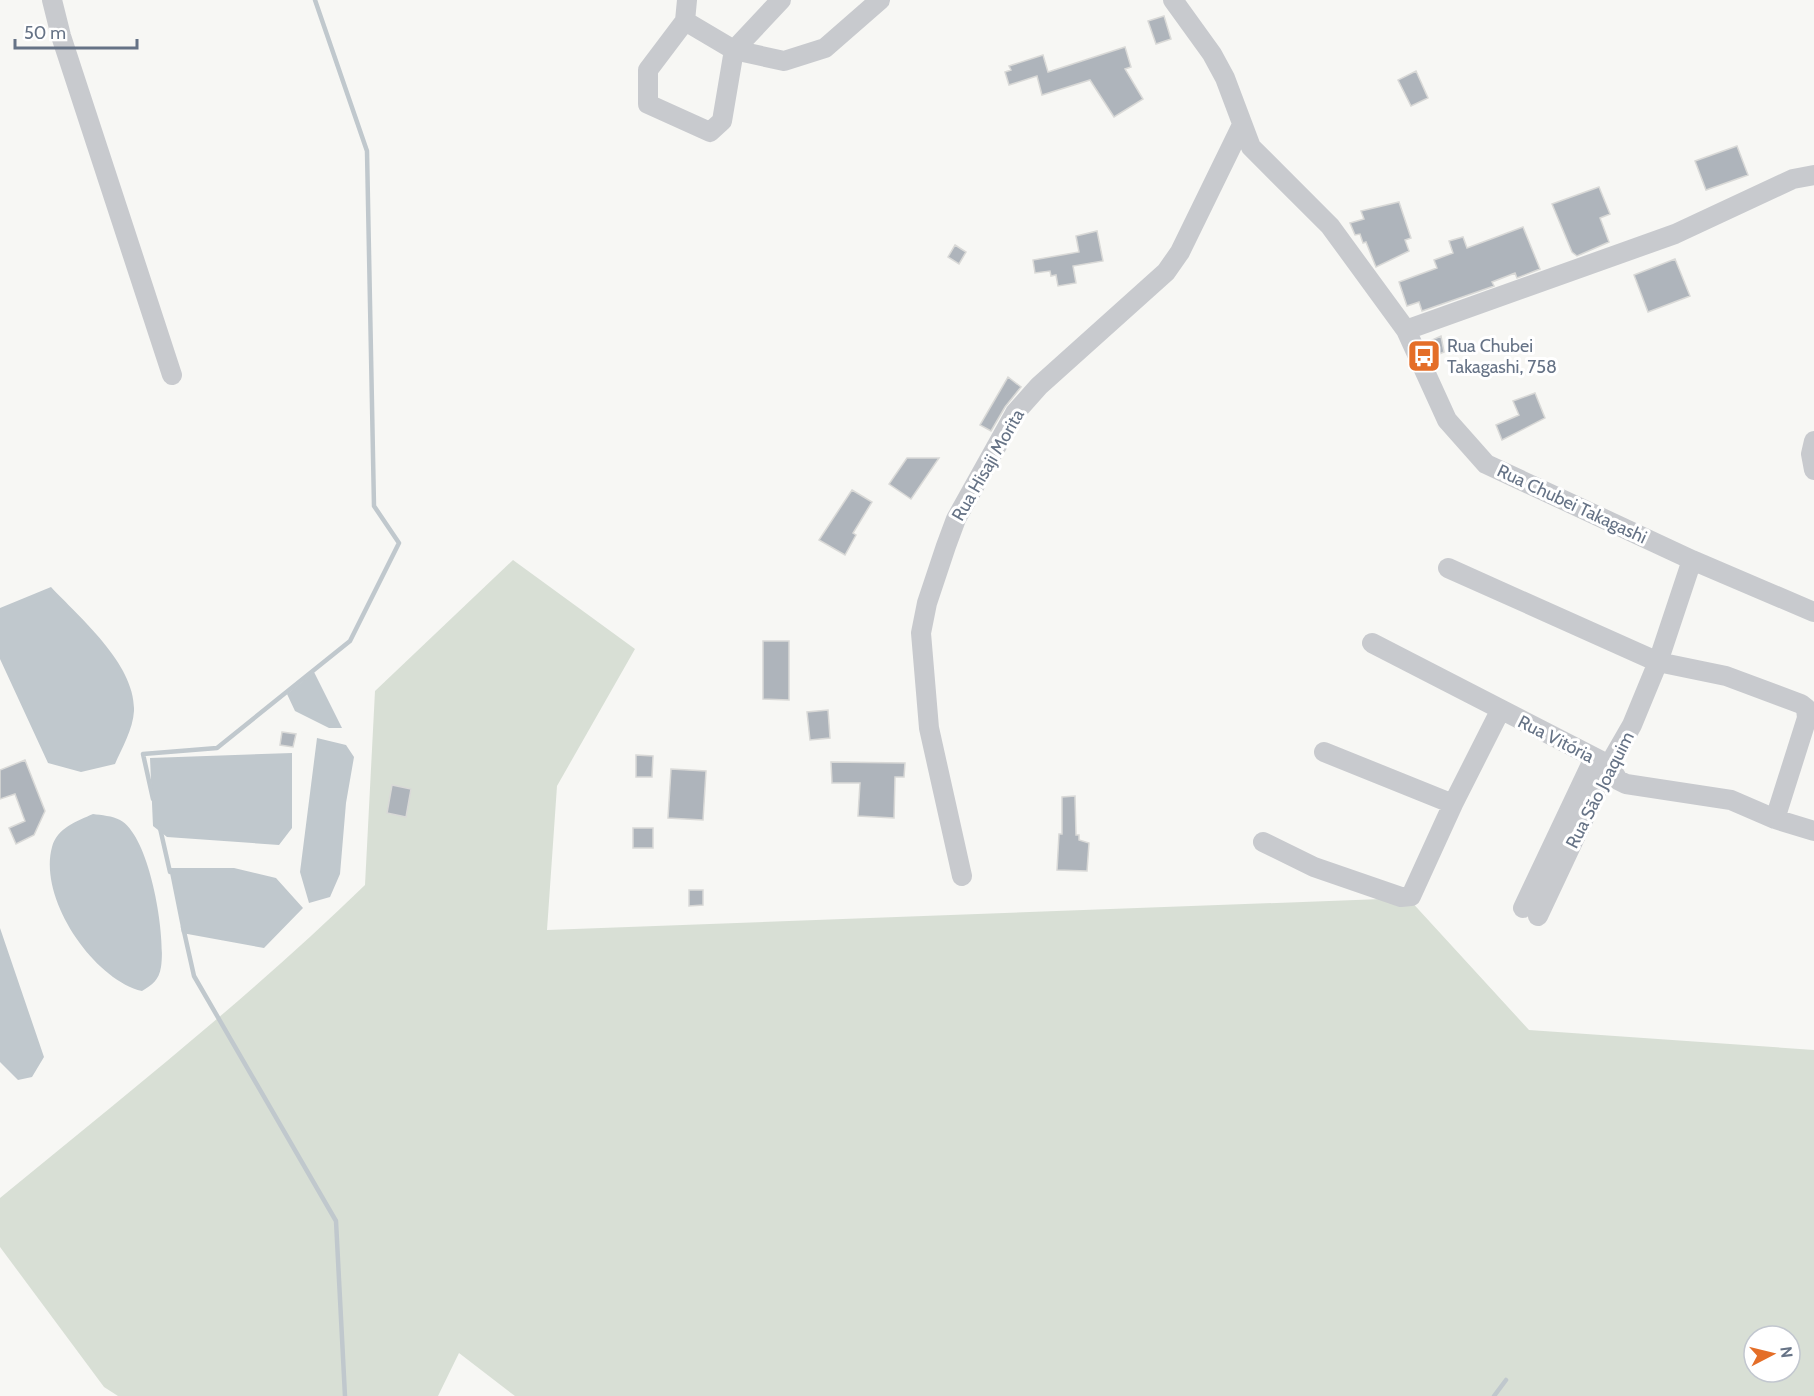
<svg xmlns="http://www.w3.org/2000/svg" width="1814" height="1396" font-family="Cabin,sans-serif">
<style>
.green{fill:#d8dfd5;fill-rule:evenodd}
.water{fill:#c0c8cd}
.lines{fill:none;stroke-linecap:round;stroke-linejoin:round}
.stream{stroke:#c0c8cd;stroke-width:4.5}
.building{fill:#aeb4bb;stroke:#d9d9d7;stroke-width:1.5}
.minor{stroke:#c8cace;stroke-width:20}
.labels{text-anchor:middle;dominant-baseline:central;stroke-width:6;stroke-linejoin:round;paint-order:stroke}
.poi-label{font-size:18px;fill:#667386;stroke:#fff;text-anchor:start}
.street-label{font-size:18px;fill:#667386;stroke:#fff}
</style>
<rect width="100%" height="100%" fill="#f7f7f4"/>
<path class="green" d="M513,560L635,649L557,786L547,930L1408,898L1529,1030L1814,1050V1396H515L459,1353L438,1396H118L104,1387L0,1247V1198C124,1096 250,997 365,885L375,691ZM1754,1336H1790V1372H1754Z"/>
<path class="water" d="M51,587C80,618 136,665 134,711C133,729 122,748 115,764L81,772L48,763L0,659V608Z
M314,672L342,728H329L295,711L287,694Z
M317,738L346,745L354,757L346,803L340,874L330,897L309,903L300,872Z
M292,753V828L279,845L167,837L153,826L150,758Z
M93,814C101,815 113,816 120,820C150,836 166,935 161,967C159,980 152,985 142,991C93,979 38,898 52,847C57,828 77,821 93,814Z
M169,868H234L276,878L303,908L264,948L182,933Z
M0,928L44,1057L32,1077L18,1080L0,1062Z"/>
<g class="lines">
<path class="stream" d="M153,799L143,754L217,748L350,641L399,543L374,506L367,151L315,0
M160,828L170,872
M183,927L194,976L336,1221L345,1396
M1494,1396L1506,1380"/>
</g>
<path class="building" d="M1164,16L1171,39L1156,44L1148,21Z
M1125,47L1131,67L1125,69L1143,99L1114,117L1090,80L1042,95L1037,76L1009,85L1005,72L1011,70L1009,66L1043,55L1048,72Z
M1416,71L1428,98L1411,106L1398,80Z
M1737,146L1748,175L1706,190L1695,161Z
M1599,187L1610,214L1600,218L1609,242L1577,256L1572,252L1552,204Z
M1399,202L1411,238L1405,240L1409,251L1376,267L1366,242L1363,243L1360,234L1355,235L1350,223L1364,219L1361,211Z
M1523,227L1540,269L1517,278L1515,273L1492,282L1494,286L1422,311L1419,302L1407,306L1399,282L1437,268L1434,260L1453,253L1449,241L1463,237L1467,248Z
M1097,231L1103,261L1073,266L1076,283L1058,286L1056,275L1051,276L1050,271L1035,273L1033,260L1079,252L1076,236Z
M955,245L966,252L959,264L948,257Z
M1675,259L1690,296L1648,312L1634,275Z
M1441,336L1444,352L1432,357L1425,343Z
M1008,377L1021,387L1005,407L991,431L980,425Z
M1535,393L1545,418L1502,440L1496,425L1519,415L1513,401Z
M907,458H939L911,499L889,484Z
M852,490L872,502L853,533L856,535L845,555L819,540Z
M763,641H789V700L763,699Z
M828,710L830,738L810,740L807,712Z
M282,732L296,734L293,747L280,745Z
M636,755L653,756L652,777H636Z
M25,760L45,811L34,835L16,844L9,828L25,821L15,794L0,799V770Z
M831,762L905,763L904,777H895L894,818L858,816L860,783H832Z
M671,769L706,771L703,820L668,818Z
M392,785L411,789L406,817L387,813Z
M1075,796L1076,835H1079V840L1089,843L1087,871L1057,870L1059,834H1062V797Z
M633,828H653V848H633Z
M689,890H703V905L689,906Z"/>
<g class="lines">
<path class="minor" d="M52,0L61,36L172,375
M687,0L685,21L734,50L784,61L825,48L880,0
M1173,0L1212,54L1225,78L1251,147L1330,226L1406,330L1447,420L1486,464L1692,560L1814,612
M685,21L648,70V104L710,132L722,121L734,50L781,0
M1406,330L1675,234L1793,179L1814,175
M1814,441L1811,454L1814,470
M1448,568L1658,662L1726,676L1801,704L1806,708L1807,718L1775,819
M1372,643L1609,765L1618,780L1626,784L1731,800L1775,819L1814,831
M1324,752L1453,804
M1263,842L1314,867L1401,897L1411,896L1453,804L1500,711
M962,876L929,728L921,633L927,603L946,546L956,519L1015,413L1039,386L1166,272L1180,252L1241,127
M1523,908L1594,758
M1538,916L1609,765L1632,725L1658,662L1692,560"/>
</g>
<defs>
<symbol id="bus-square" viewBox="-11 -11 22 22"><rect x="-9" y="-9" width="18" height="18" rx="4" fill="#e46e28" stroke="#fff"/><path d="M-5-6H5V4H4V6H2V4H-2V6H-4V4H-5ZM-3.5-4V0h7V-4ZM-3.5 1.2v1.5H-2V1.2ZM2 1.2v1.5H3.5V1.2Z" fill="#fff"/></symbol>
</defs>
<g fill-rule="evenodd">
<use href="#bus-square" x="1405" y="337" width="38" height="38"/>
</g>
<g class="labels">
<g class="poi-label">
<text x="1447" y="346">Rua Chubei<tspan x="1447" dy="21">Takagashi, 758</tspan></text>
</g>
<g class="street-label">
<text transform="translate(988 465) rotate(-60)">Rua Hisaji Morita</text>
<text transform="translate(1572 504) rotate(25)">Rua Chubei Takagashi</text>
<text transform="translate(1556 739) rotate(27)">Rua Vitória</text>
<text transform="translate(1600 790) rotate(-63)">Rua São Joaquim</text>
</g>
</g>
<g transform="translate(1772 1354) rotate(83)"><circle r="28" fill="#ffffff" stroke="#c2c7cf" stroke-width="1.5"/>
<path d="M0-4.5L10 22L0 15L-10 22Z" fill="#e46e28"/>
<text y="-9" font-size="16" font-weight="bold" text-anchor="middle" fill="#667386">N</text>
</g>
<path d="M15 39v9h122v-9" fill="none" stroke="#667386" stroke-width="3"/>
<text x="24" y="39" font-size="18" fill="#667386" stroke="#ffffff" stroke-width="4.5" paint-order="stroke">50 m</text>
</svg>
